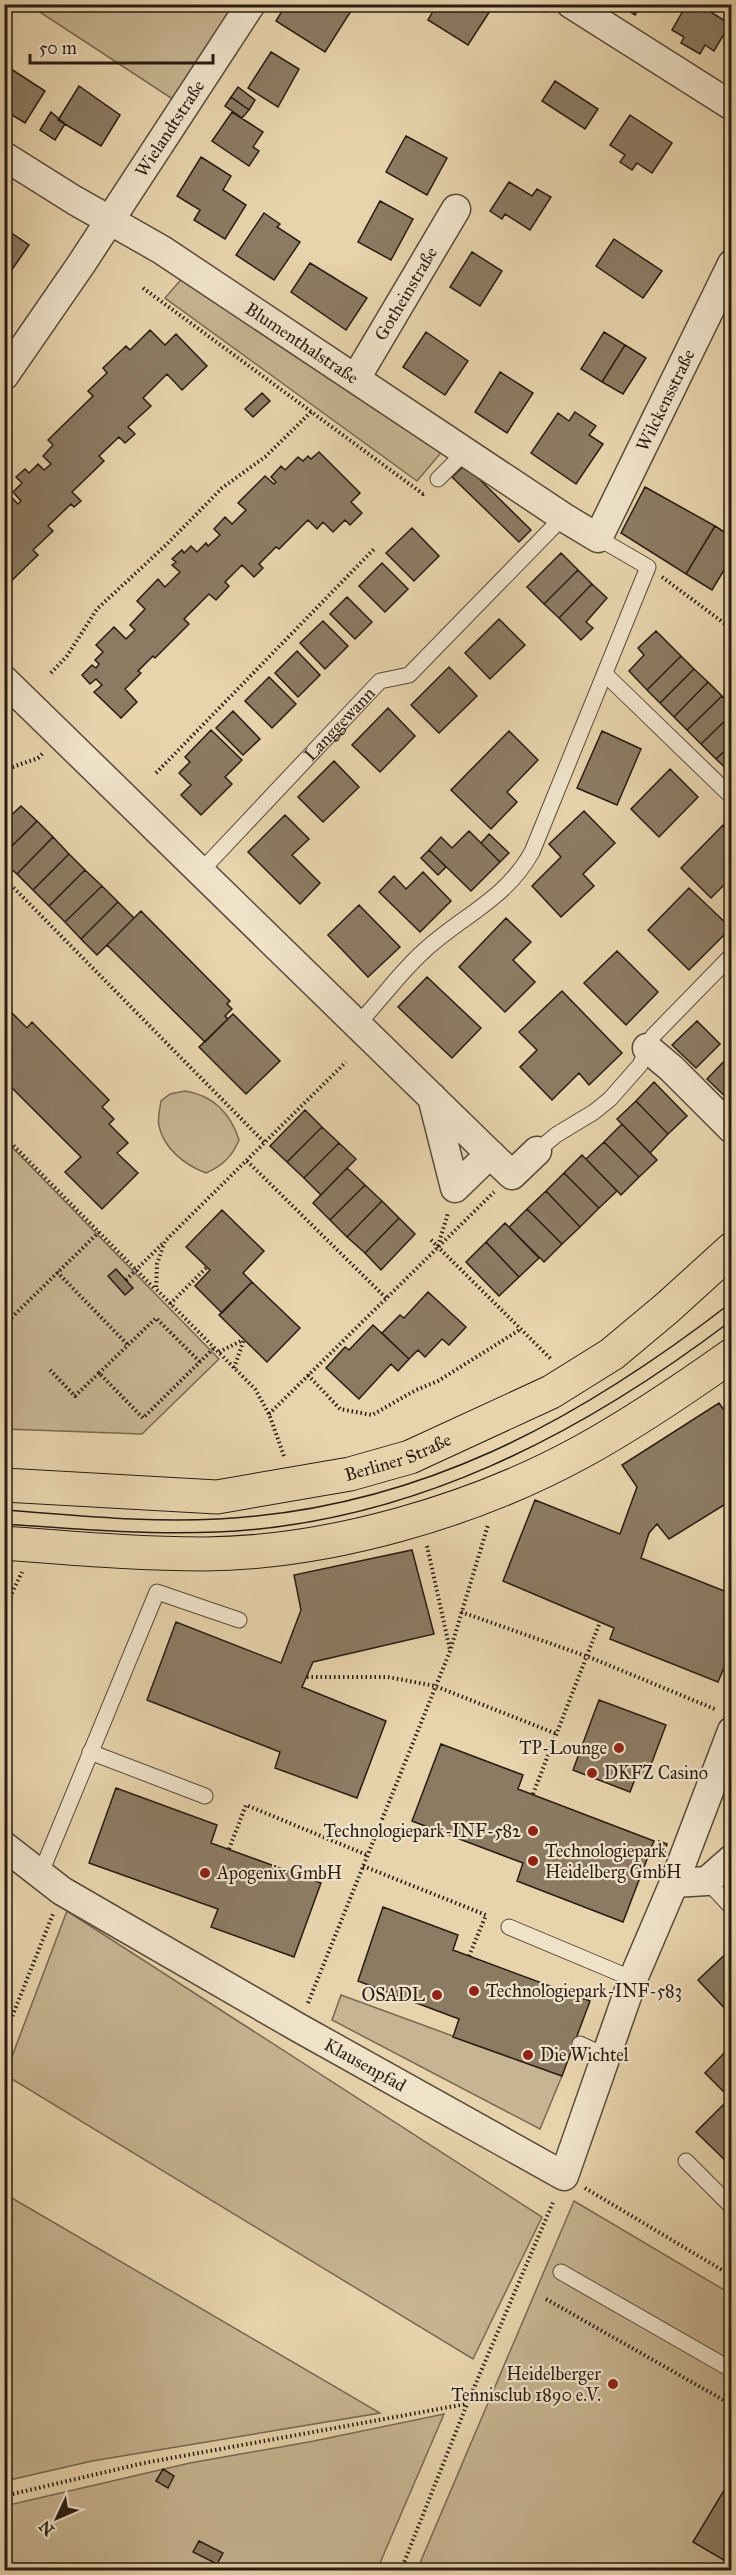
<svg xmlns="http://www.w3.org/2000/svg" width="736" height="2575" font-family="'IM FELL Great Primer',serif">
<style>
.green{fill:#c7b492;stroke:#786852;stroke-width:1.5}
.building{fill:#8c7b63;stroke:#291c13;stroke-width:1.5}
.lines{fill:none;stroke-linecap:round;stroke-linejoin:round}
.lane-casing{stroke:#584a39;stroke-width:17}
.street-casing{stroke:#584a39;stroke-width:31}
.primary-casing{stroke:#291c13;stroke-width:35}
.path{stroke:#291c13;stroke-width:4;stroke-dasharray:1.5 3;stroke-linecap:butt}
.lane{stroke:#efe2c9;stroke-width:15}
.street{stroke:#efe2c9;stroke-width:28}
.primary{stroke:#e7d3ac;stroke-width:33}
.tram{stroke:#291c13;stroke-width:1.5}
.poi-dot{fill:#8f2418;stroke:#efe2c9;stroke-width:2}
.labels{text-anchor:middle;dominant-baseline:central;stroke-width:4.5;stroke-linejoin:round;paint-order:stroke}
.street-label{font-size:18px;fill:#291c13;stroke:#efe2c9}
.poi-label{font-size:18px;fill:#291c13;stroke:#efe2c9;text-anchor:start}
</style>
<rect width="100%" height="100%" fill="#e7d3ac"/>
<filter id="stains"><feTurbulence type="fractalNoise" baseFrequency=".00333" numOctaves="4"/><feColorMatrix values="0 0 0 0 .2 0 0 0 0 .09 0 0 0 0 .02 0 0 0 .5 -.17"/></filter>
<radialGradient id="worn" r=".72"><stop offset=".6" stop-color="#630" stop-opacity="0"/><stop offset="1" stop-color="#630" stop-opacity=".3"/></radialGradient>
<path class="green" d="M29,5H235L174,100Z
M185,275L445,448L417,481L165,298Z
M185,1091C213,1095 231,1114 239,1140C232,1157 222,1166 206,1173C185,1165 164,1149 159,1126C157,1119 160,1109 161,1101L170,1094Z
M4,1139L219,1359L142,1434L5,1429Z
M67,1911L542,2217L473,2359L5,2075Z
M341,1995L562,2076L540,2129L332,2020Z
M5,2194L380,2413L92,2461L5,2481Z
M574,2201L731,2294V2570H417Z
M444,2414L377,2570H5L4,2506L190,2463L314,2441Z"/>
<path class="building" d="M294,4H340L351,11L325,52L276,21L285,6L291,10Z
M437,4H480L490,11L468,45L428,20Z
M618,4H642L635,15Z
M687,4H698L730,24L714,51L705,45L700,54L681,43L684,37L672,30Z
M271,52L299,69L278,107L248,88Z
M11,69L45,91L25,123L4,110V74L7,76Z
M555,81L598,109L585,129L542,101Z
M79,86L120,115L101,146L58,120Z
M238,87L255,100L249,110L231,97Z
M231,97L249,110L242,118L225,106Z
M51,112L65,124L55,140L40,130Z
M232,112L263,132L253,147L259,151L249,166L212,141Z
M630,115L672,143L652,173L637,163L632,170L620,162L625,155L610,145Z
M406,136L447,158L427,195L386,172Z
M201,157L231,176L223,190L246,205L225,239L194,220L200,210L177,196Z
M509,182L532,196L537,189L551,197L530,230L505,214L502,219L490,211Z
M380,201L413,219L391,260L358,242Z
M264,213L280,224L277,227L300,242L274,280L236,255Z
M4,228L29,245L4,281Z
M614,239L662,271L643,298L596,266Z
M472,252L502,271L480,306L450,287Z
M310,263L367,298L346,330L291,292Z
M150,330L165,345L176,334L207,366L182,390L167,374L143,398L151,406L128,427L135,434L125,443L119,437L99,456L104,461L72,492L81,501L74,507L71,504L48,526L53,531L33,550L38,555L4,588V495L7,493L18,504L21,501L13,492L22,483L16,477L25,469L29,473L38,464L44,470L51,464L43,456L53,445L48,440L93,396L88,391L107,373L103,368L126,346L130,350Z
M426,332L468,361L445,395L403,367Z
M604,332L625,345L602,382L581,369Z
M625,345L646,358L623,394L602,382Z
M500,372L533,393L507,433L475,412Z
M262,393L270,401L253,417L245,409Z
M575,412L596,426L589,435L603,444L576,484L531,453L558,413L569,421Z
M319,452L360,493L351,502L362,513L350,525L345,520L333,532L323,522L317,529L308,520L279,549L276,547L259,564L263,568L254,577L242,565L225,582L229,586L216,600L209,594L184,619L189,624L155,658L153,656L138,671L141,673L125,689L137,702L121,718L94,692L102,685L96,679L90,684L82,675L92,665L96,668L99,664L95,660L103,652L96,645L114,627L126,639L135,630L130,625L145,609L137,601L158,579L165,587L180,572L172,565L176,562L172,559L182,550L184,553L191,546L197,552L206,543L208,546L220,535L214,529L225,517L232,524L246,510L238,503L265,476L274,484L276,482L271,477L281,466L285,470L298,457L303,461L308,456L311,459Z
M465,465L531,530L519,542L452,477Z
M645,487L715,526L686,574L621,533Z
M715,526L732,537V557L712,590L686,574Z
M412,528L439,556L414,581L386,553Z
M561,553L578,570L544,604L527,587Z
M382,563L408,589L385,612L359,586Z
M578,570L592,584L559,618L544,604Z
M592,584L607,598L586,622L593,628L581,640L559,618Z
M347,597L372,622L355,639L330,614Z
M499,619L525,645L490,679L465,653Z
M323,621L348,646L325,669L300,643Z
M656,631L681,656L647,690L629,671L644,655L638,648Z
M297,651L320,675L298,697L275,673Z
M681,656L694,669L660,703L647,690Z
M449,667L477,696L439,733L411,705Z
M694,669L708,682L674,717L660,703Z
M269,677L296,704L272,728L245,701Z
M708,682L722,696L687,730L674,717Z
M722,696L732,706V714L701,744L687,730Z
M388,708L415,736L380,772L352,745Z
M233,711L260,739L243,755L216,728Z
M732,714V744L716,759L701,744Z
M211,730L242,760L225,777L232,784L201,815L181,795L191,785L179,773L190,762L185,757Z
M509,731L538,760L507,792L517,802L491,829L451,790Z
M602,731L641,749L617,805L577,788Z
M732,744V774L716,759Z
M334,761L359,787L323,822L298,797Z
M670,769L698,797L659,837L631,809Z
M21,806L37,821L4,854V822Z
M584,811L615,843L583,874L594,886L561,917L532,886L561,857L549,844Z
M285,815L309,839L292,855L320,883L300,904L248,852Z
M37,821L53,837L17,874L4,863V854Z
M723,825L732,834V877L711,898L681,868Z
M469,831L500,862L471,891L429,850L441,837L452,848Z
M489,834L509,853L500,862L481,843Z
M53,837L69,854L33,890L17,874Z
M429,850L446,867L438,875L421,858Z
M69,854L85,870L49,906L33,890Z
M85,870L102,886L65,922L49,906Z
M423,872L451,901L420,932L379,892L394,876L406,889Z
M102,886L118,902L81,939L65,922Z
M689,888L731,928L689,970L648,930Z
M118,902L134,918L97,955L81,939Z
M359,905L400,947L368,977L328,935Z
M141,911L230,1001L227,1004L232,1009L225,1016L228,1019L205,1042L107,945Z
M506,918L531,942L513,960L535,982L505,1012L459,967Z
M617,951L658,992L626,1025L584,983Z
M427,977L481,1028L452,1058L398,1007Z
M562,991L622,1053L589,1085L579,1073L552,1100L520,1067L537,1050L519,1032Z
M4,1005L27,1028L32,1022L109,1100L102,1107L114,1119L109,1124L128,1143L117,1153L138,1173L102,1209L65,1172L81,1157L4,1080Z
M233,1014L280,1061L246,1094L199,1047Z
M697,1021L720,1044L696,1068L672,1045Z
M731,1054L732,1055V1103L707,1079Z
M654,1082L687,1116L668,1134L636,1101Z
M636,1101L668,1134L650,1153L617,1119Z
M305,1110L322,1127L287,1162L270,1146Z
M622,1124L657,1160L639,1177L604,1142Z
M322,1127L339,1143L304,1178L287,1162Z
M604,1142L639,1177L621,1195L586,1159Z
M339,1143L356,1159L321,1195L304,1178Z
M582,1155L617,1191L599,1208L564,1173Z
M347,1168L365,1185L330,1220L313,1203Z
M564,1173L599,1208L580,1227L546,1191Z
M365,1185L382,1201L347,1237L330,1220Z
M546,1191L580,1227L562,1244L527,1209Z
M382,1201L399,1218L365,1253L347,1237Z
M527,1209L562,1244L544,1262L509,1227Z
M222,1210L264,1251L243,1273L252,1282L222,1313L195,1286L210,1270L186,1247Z
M399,1218L415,1234L381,1270L365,1253Z
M505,1223L539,1258L519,1277L486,1242Z
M486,1242L519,1277L499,1296L466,1262Z
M116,1269L133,1288L125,1295L108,1276Z
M252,1282L300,1328L267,1362L219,1315Z
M428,1292L466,1327L449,1345L442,1339L425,1357L418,1350L409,1359L382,1333L400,1315L404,1318Z
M373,1325L409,1359L398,1371L391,1364L359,1399L326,1368L345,1347L349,1350Z
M719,1403L732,1422V1500L669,1539L657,1524L649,1533L641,1558L732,1594V1648L718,1682L610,1639L614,1628L503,1581L535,1500L620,1534L637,1487L622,1465Z
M412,1550L434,1634L313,1662L302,1687L386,1721L357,1798L275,1768L280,1752L147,1700L176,1622L281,1663L301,1610L294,1575Z
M599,1700L666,1725L646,1778L637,1774L630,1792L573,1770Z
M441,1744L523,1775L518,1789L654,1841L623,1922L517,1881L523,1863L412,1821Z
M116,1788L217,1825L211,1843L321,1883L294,1957L211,1927L218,1909L89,1863Z
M659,1841L667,1844L664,1855L655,1852Z
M383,1907L458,1935L453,1950L590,2001L562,2076L453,2037L459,2019L358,1981Z
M732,1948V2016L698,1980Z
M729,2048L732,2051V2167L696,2132L730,2098L705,2073Z
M163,2469L174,2476L168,2488L156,2481Z
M732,2477V2565L693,2542Z
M199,2541L223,2553L217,2564L193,2552Z"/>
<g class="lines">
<defs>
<g id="lane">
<path d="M438,479L466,451"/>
<path d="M606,675L732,797"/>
<path id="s1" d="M201,871L380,681L409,675L563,517"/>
<path d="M357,1025C380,1001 400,972 425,950C462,916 506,899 532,852L648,567L598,538"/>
<path d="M537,1151L556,1135L594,1112L610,1099L640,1065L653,1036L732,955"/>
<path d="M90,1752L205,1796"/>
<path d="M40,1875L157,1592L239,1620"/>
<path d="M707,1881L732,1908"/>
<path d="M509,1927L633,1979"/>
<path d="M580,2044L606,2056"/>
<path d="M686,2161L732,2207"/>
<path d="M561,2272L732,2370"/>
</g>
<g id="street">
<path d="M571,4L732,106"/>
<path id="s2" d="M4,156L74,200L162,250L563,517L598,538L732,264"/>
<path id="s3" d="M4,376L82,263L251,4"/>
<path id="s4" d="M356,378L456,209"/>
<path d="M4,680L490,1154L455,1188L432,1097"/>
<path d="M647,1048L671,1068L732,1129"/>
<path d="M490,1154L512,1175L537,1151"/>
<path id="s5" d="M4,1846L62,1891L299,2028L564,2176L633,1979L674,1883L732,1731"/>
<path d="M674,1883L707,1881L732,1859"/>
</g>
<g id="primary">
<path id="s6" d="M4,1485L217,1497L350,1474L410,1457L551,1392L612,1354L667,1308L732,1249"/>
<path d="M4,1543C71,1548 138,1554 204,1554C329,1553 474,1511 583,1451C634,1423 684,1389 732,1355"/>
</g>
</defs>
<use href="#lane" class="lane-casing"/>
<use href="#street" class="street-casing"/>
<use href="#primary" class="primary-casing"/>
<path class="path" d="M143,288L423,494L425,492
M662,577L732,629
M51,673L67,656L97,609L166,545L222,488L265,457L311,412
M4,770L38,758L44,752
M156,773L374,549
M4,878L265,1143
M4,1136L155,1289
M247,1161L386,1298
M431,1240L552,1360
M438,1246L448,1213
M57,1272L128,1345
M126,1280L162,1244
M170,1304L207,1267
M5,1324L99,1232
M219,1352L243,1340
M234,1368L244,1339
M50,1370L75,1396L99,1373L143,1418L214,1348
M99,1373L156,1318L200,1362
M308,1375L340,1409L372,1415L416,1390L438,1381L521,1329
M269,1414L494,1192
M284,1456L269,1414L255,1389L156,1289L157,1264L165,1241L346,1062
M427,1546L450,1650
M461,1612L589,1657L717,1710
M4,1633L11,1595L22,1572
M307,1677H388L435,1686L557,1734
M533,1794L600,1622
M229,1849L246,1805L367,1855
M363,1866L486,1915L469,1956
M308,2003L450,1651L488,1525
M4,2037L53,1914
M585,2188L732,2276
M546,2299L732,2405
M4,2496L144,2463L466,2404
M401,2570L467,2404L554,2200"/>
<use href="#lane" class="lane"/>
<use href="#street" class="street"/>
<use href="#primary" class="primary"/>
<path class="tram" d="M4,1510C75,1515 146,1523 218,1519C417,1509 577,1422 732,1302
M4,1524C75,1529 146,1535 217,1532C410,1524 581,1435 732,1320"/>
</g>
<g class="poi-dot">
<circle cx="619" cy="1748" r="6"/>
<circle cx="592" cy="1773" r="6"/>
<circle cx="533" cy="1831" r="6"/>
<circle cx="533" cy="1861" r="6"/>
<circle cx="205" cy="1873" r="6"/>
<circle cx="474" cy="1991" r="6"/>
<circle cx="437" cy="1995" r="6"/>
<circle cx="528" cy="2055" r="6"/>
<circle cx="613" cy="2384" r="6"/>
</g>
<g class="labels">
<g class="street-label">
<text stroke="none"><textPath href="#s3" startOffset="298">Wielandtstraße</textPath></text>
<text stroke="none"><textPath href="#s4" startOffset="98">Gotheinstraße</textPath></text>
<text stroke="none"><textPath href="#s2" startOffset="352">Blumenthalstraße</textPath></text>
<text stroke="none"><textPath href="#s2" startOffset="860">Wilckensstraße</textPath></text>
<text stroke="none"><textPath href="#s1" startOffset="202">Langgewann</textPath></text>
<text stroke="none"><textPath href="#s6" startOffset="399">Berliner Straße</textPath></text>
<text stroke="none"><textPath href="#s5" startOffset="423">Klausenpfad</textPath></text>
</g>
<g class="poi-label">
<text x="607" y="1748" text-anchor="end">TP-Lounge</text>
<text x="604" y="1773">DKFZ Casino</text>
<text x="521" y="1831" text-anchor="end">Technologiepark-INF-582</text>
<text x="545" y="1851">Technologiepark<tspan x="545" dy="21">Heidelberg GmbH</tspan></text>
<text x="217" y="1873">Apogenix GmbH</text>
<text x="486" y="1991">Technologiepark-INF-583</text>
<text x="425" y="1995" text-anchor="end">OSADL</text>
<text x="540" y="2055">Die Wichtel</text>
<text x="601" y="2374" text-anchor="end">Heidelberger<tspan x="601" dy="21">Tennisclub 1890 e.V.</tspan></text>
</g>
</g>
<rect width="736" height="2575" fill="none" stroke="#e7d3ac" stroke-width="24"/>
<rect x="6" y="6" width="724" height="2563" fill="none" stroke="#291c13" stroke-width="3"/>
<rect x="12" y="12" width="712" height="2551" fill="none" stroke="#291c13" stroke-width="1.5"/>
<g transform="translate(57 2518) rotate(226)" stroke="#efe2c9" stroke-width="4.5" paint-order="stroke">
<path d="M0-4.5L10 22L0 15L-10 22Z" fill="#291c13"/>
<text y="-9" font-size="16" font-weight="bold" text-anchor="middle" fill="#291c13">N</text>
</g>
<path d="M30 54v9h183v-9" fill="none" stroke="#291c13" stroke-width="3"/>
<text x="39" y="54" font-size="18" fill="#291c13" stroke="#efe2c9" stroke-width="4.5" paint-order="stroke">50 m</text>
<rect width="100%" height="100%" filter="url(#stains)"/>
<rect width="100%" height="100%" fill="url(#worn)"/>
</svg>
